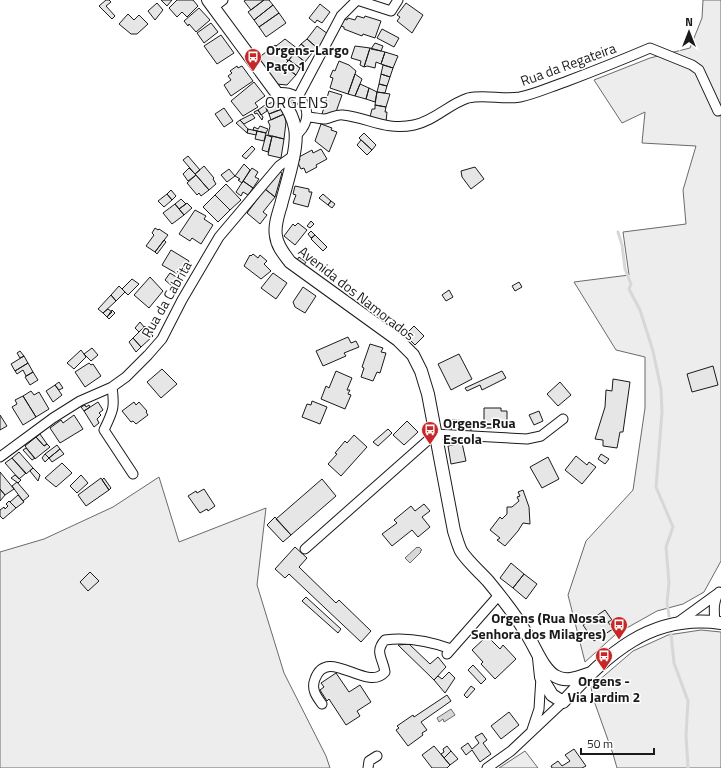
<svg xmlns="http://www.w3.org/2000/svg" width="721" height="768" font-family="'Titillium Web',sans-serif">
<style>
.built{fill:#ededed;stroke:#6a6a6a}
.water{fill:#d7d7d7;stroke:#6a6a6a}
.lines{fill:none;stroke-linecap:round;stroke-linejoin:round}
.stream{stroke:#d7d7d7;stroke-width:3}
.building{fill:#e6e6e6;stroke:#1a1a1a}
.street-casing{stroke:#1a1a1a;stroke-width:11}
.secondary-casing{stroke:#1a1a1a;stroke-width:14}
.street{stroke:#fff;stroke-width:9}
.secondary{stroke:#fff;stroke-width:12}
.labels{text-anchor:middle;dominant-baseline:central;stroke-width:3;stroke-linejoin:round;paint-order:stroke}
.poi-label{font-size:14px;font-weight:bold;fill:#1a1a1a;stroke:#fff;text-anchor:start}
.street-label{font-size:14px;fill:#1a1a1a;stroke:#fff}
.quarter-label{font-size:16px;letter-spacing:1px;fill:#1a1a1a;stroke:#fff}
</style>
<rect width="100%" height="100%" fill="#fff"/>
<path class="built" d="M703,0H721V561L704,592L683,604L657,611L616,634L585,662L568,595L586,541L633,490L645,408V357L616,350L574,282L629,275L623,232L686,224L683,190L696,146L642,143L645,112L622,123L594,80L650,58L690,48L702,18Z
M159,477L179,542L266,508L257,585L284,673L326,756L330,768H0V552L44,539L113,507Z
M701,630L721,632V768H617L613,754L593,698L591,687L633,651L668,635Z
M525,751L538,768H499Z"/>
<path class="water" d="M417,547L418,548L419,547L422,550L420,551L421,552L410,563L405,558Z
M451,709L455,715L444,722L443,719L439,722L437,718Z"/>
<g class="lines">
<path class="stream" d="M618,232L622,245L625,269L631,284L629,289L640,310L653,351L661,389L662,412L656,487L673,527L666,547L669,583L667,603L669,616
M671,634L674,663L688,701L686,735L688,768"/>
</g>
<path class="building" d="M106,0H109L111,2L106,6L115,16L112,19L99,6Z
M161,0H172L167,6Z
M177,0H193L198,6L187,17L182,12L177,17L169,8Z
M246,0H264L251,10L244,1Z
M264,0H269L273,5L254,20L248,12Z
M157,3L163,10L155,20L148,11Z
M406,3L423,15L412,33L397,21L400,17L397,15Z
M320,4L330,12L322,23L317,20L315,23L309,18Z
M273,5L279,13L259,27L254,20Z
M199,8L210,20L196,32L189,24L188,26L184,21Z
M279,13L286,23L266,37L259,27Z
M128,14L134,20L139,15L148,24L137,34H131L119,24Z
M357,16L364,18L365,16L381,21L375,38L363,34L362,36L344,29V27L340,26L342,18L347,20L348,18L355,20Z
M211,23L218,32L204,43L197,33Z
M317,26L328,34L320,50L307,39Z
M382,29L399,38L394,47L377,38Z
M221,35L234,53L217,64L204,46Z
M285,39L298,49L288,61L276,46Z
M307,39L317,48L312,53L301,44Z
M375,43L383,46L381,51L371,49Z
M301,44L312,53L305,62L294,53Z
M275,45L288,61L283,66L296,75L287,85L276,84L257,59Z
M355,46L370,48L364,67L360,65L361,61L351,58Z
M370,48L385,52L381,64L376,62L375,68L367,66L364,67Z
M385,52L398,56L393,68L381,64Z
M294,53L305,62L300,68L289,60Z
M289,60L300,68L296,75L283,66Z
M339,61L349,65L356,71L348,94L330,88L333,78L330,77L333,70L335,71Z
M383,65L393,68L390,77L381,74Z
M237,66L238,68L242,66L253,81L231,96L224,85L231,80L228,76L232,73L230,71Z
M355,74L362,79L360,84L355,96L348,94Z
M381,74L390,77L387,86L379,84Z
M254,82L265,96L255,103L258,107L243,116L231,101Z
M360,84L369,88L366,99L355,96Z
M379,84L387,86L385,93L377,92Z
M369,88L377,92L375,102L366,99Z
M329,91L342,95L336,112L327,115L322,114Z
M377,92L390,94L386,107L375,105Z
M276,101L280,110L269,114L265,105Z
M265,105L267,111L261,115L258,110Z
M375,105L386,107L385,112H387L386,122L370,117L372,109H375Z
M224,108L233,121L224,127L215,114Z
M281,109L284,114L271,120L269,114Z
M258,110L263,117L262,120L257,113L255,114L254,112Z
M252,114L255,118L244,124L240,120Z
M284,114L286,122L284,139L268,135L270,126L268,121Z
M240,120L248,129L247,133L236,123Z
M321,124L332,128L331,130L337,132L329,152L315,141Z
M260,126L268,129L266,133L253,130L254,127L258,129Z
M248,129L257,131L256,135L247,133Z
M257,131L266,133L264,141L255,139Z
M364,133L376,145L372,150L359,138Z
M266,135L272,137L268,152L262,150Z
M272,136L284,139L281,158L268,155Z
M361,140L372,150L367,155L357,145Z
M252,146L255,149L246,159L242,156Z
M321,149L327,159L316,165L317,167L306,173L304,168L301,169L297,161L300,160L299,157L312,150L313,153Z
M188,156L200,170L195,174L183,160Z
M244,164L250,170L242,183L238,180L240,179L235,176Z
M204,166L214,178L213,179L216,184L209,190L195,174Z
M475,167L484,179L471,189L462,177L461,171Z
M189,168L196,175L188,181L183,174Z
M252,168L258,172L255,177L259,179L253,188L243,181Z
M229,169L235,176L227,182L221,175Z
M278,171L282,173L275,197L265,189Z
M196,175L209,190L201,196L199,193L197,195L187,183Z
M243,181L253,188L248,195L243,192L241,196L236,192Z
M226,184L241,200L230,210L215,195Z
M295,186L309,189V192H312L308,207L293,203L296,195L293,194Z
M265,189L275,197L263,212L267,215L260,224L247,213Z
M171,190L176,196L172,200L167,194Z
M167,194L172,200L164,207L158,201Z
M323,194L331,201L328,205L319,198Z
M215,195L230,210L218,222L203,207Z
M181,199L186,204L179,209L175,204Z
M331,201L335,204L332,208L328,205Z
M187,203L192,208L184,215L179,209Z
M175,204L184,215L172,224L163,213Z
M195,210L206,216L204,219L213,225L201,244L192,238L190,241L179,234Z
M311,221L314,224L310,228L307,226Z
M298,223L307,230L295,245L284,236L293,224L295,226Z
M155,228L158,230L159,229L168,235L155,252L146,246L154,235L152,233Z
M311,231L315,235L311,238L308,234Z
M315,235L327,247L323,251L311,239Z
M164,240L166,242L157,254L155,252Z
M171,250L189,261L181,276L162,265Z
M253,254L258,258L260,255L267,261L264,264L271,271L261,279L244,266L250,255L251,256Z
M299,257L306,262L304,265L297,260Z
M170,273L178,278L172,286L165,280Z
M273,273L287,283L276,299L261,288Z
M150,277L163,291L149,308L134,295Z
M132,279L139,284L128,295L122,289Z
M519,282L522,287L515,291L512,286Z
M119,286L125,292L116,301L111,295Z
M303,287L316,296L305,313L295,307L293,302Z
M449,290L453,297L446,301L442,295Z
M111,295L116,301L103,313L98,309Z
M108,309L112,312L107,317L103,313Z
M112,310L115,313L109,319L107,317Z
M140,322L144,327L139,332L135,328Z
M145,326L153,336L141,347L133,338Z
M414,326L424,336L415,345L405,335Z
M348,337L351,343L356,341L359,347L344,353L346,356L323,366L316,351Z
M133,338L141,347L136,352L129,342Z
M370,344L383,348L381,352L386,353L380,373L377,372L373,381L361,377L364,368L362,367Z
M92,348L98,355L91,361L84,354Z
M81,350L86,357L74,369L67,363Z
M20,351L24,356L20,358L17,353Z
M459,354L472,379L451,390L438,364Z
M24,356L28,363L15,371L11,364Z
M28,363L33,372L26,376L23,370L17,374L15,371Z
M89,363L91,365L93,364L101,376L85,387L75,372Z
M713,366L718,385L692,392L687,374Z
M162,369L177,384L161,398L147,382Z
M336,371L352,378L347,390H350L348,394L351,395L345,409L321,399L326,386L329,388Z
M502,371L506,378L482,390L480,385L467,391L465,388Z
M33,372L38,380L30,385L25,377Z
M613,379L630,382L623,432H620L617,448L603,446V440L595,439L605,407L606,390L612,391Z
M59,382L63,388L59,390L55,385Z
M560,382L571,395L558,406L547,394Z
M55,385L62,395L53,402L46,391Z
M31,391L34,395L39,392L49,409L36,417L23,396Z
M23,396L36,417L23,425L12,407L17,404L15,400Z
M312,401L327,407L320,424L302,417L307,404L311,405Z
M98,402L103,410L99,413L101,415L97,419L99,423L94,427L84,411Z
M134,402L136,405L139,402L147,411L146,412L148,415L136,424L133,421L131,422L122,411Z
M85,405L86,407L89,405L90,407L84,411L81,407Z
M484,408H501V411H507V428H484Z
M539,411L543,421L534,425L529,415Z
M0,415L7,426L0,430Z
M74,415L83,429L60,443L50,428L61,420L63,423Z
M452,420L471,421V433L451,432Z
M407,421L418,432L404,445L393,435Z
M388,429L392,433L378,446L373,442Z
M40,434L47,444L44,446L36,437Z
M354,435L367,447L341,476L328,464L337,454L335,453L345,441L347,443Z
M36,437L44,446L47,444L50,447L35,459L25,446Z
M462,443L466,461L451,464L448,446Z
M57,445L60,449L49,458L45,454Z
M26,448L35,458L32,460L23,450Z
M60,449L64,454L52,462L49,458Z
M19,452L33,468L26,474L12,458Z
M45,454L49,458L45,462L42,458Z
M601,454L609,459L605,464L598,459Z
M576,456L587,465L589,462L596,467L582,484L565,470Z
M548,457L559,479L542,488L530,467Z
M12,458L26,473L19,479L5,463Z
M62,463L72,473L56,487L45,478Z
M33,468L40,475L38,481L30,471Z
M0,472L14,489L5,495L0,489Z
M15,475L21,480L18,483L11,478Z
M81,475L88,483L77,493L70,486Z
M101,478L109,490L86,506L78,495Z
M104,478L111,488L109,490L102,480Z
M322,479L336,496L291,535L276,519Z
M17,482L29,496L23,501L12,486Z
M0,489L5,495L0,501Z
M204,489L215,506L208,511L207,509L200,513L188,496L196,491L197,493Z
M523,490L529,507L530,524L523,523L518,531L505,546L497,540L500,538L490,530L500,517L502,519L507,514V507H512L519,501L517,497L520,496L518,492Z
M18,495L24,502L16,508L10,502Z
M9,501L16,508L3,519L0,516V510L4,507L5,509L8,506L6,504Z
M424,504L430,511L422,517L430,527L418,537L412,530L392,546L382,534L397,523L394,520L411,506L415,511Z
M275,517L291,535L283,542L267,525Z
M295,547L307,558L299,567L336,603L339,600L371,631L361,642L289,574L285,578L275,569Z
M511,563L524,574L513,588L500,578Z
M90,572L99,581L88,591L80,582Z
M524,574L537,584L526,599L513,588Z
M306,597L341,629L338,633L302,601Z
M605,610L612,620L608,622L613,629L594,641L583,625Z
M487,636L500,649L503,645L516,659L495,679L481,664L483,662L472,650Z
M409,644L430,664L438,657L446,667L434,680L398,645Z
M473,665L486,679L481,684L468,670Z
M449,672L455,678L445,693L434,680L438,676L442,679Z
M336,673L349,692L360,685L371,702L357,711L360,716L346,725L329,699L327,701L320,690L324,687L321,683Z
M471,686L475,689L467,698L464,695Z
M447,695L451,701L421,722L427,730L422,733L423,735L408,746L396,730L399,728L397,726L413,715L414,717Z
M509,712L519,725L501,739L491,726Z
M482,733L487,740L483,743L491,754L480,762L472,750L466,755L461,748L468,743L472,749L479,743L475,737Z
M434,746L450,765L447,768H432L422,755Z
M447,746L451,751L444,758L441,754L444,752L443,749Z
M574,749L586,766L582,768H552L551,766L558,761L562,766L570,761L565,755Z
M451,751L458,759L450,765L444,758Z"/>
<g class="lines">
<defs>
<path id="street" d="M357,0L391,11L398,0
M214,7L223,0
M276,93C305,89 318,118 295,136
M298,97L341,16L357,0
M307,117C313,117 320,119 325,119C331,118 337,114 343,115C369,118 386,131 414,125C434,121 449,104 468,98C485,94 503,100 520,97C535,94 550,87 565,82C594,71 622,60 650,48L692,65L699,70L718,111
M112,387C115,408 113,411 104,430L133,474
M0,457L53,418L80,401L112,387L126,377L148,355L162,339L182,300L219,237L279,166L293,156
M305,549L435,434L527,439L541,436L563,419
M715,622C714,611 713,602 719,592
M677,623L717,594
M447,654L499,595
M322,704C316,696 311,689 315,679C327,645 367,693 385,672C383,658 374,652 385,640C408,637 429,641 451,649
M532,730L539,709L541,677
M368,768L369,761L377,756
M487,768L511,751L563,702"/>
<path id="secondary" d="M208,0L284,103C289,110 293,118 295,128C299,147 286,185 281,205C278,215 274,226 276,236C277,246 284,254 290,262L398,340L413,355L421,371L428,394L454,531C456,537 458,545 461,551C468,562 479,571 488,581C502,598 515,614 526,633C535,646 542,668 555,676C567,683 579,677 591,673
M539,658L541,677L552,695L563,702
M563,702C608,654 650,613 721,623"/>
</defs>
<use href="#street" class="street-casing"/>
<use href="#secondary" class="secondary-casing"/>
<use href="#street" class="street"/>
<use href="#secondary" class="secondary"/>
</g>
<defs>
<symbol id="bus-pin" viewBox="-11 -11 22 30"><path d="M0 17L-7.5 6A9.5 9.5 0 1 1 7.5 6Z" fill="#c62828" stroke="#fff"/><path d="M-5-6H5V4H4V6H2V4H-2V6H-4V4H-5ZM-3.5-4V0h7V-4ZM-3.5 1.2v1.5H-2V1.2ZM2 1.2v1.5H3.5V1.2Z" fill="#fff"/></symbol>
</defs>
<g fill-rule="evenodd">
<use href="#bus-pin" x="243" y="47" width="20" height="27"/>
<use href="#bus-pin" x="420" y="420" width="20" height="27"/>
<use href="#bus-pin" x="609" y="615" width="20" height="27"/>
<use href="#bus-pin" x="594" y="646" width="20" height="27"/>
</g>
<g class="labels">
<g class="poi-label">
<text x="266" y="49">Orgens-Largo<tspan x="266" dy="16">Paço 1</tspan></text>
<text x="443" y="422">Orgens-Rua<tspan x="443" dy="16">Escola</tspan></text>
<text x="606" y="617" text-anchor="end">Orgens (Rua Nossa<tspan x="606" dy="16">Senhora dos Milagres)</tspan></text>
<text x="604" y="680" text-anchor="middle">Orgens -<tspan x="604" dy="16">Via Jardim 2</tspan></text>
</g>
<g class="street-label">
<text transform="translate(568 64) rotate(-20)">Rua da Regateira</text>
<text transform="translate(357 293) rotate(38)">Avenida dos Namorados</text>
<text transform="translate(166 299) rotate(-60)">Rua da Cabrita</text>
</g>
<g class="quarter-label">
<text x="297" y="102">ORGENS</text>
</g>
</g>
<g transform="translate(689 32)" stroke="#ffffff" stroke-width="3" paint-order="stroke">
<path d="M0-3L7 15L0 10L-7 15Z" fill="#1a1a1a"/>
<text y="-6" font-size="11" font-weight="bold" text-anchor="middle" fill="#1a1a1a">N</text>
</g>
<path d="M581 748v6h73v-6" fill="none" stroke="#1a1a1a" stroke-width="2"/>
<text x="587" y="748" font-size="12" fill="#1a1a1a" stroke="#ffffff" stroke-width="3" paint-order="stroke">50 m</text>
</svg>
